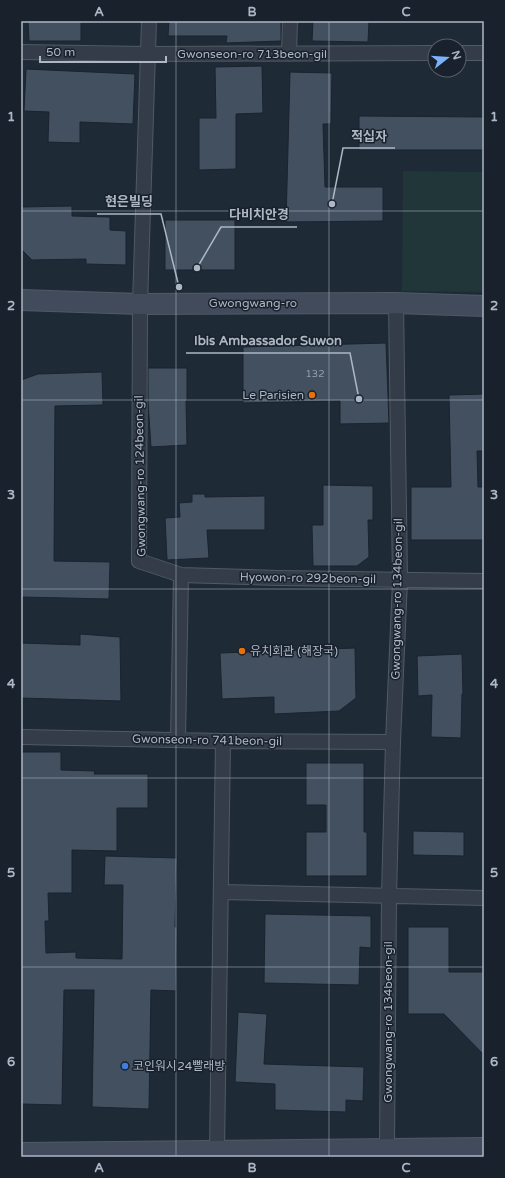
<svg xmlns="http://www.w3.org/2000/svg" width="505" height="1178" font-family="'Varela Round','Noto Sans KR',sans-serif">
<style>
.green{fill:#213638}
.building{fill:#42505f;stroke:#1a232e}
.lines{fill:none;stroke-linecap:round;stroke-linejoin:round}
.street-casing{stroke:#505a66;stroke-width:16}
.secondary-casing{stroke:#505a66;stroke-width:22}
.street{stroke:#333c48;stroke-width:14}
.secondary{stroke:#414b5b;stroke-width:20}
.grid{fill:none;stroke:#adb7c5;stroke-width:1;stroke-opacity:0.55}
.food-dot{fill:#e8710a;stroke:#18212c;stroke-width:1.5}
.shop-dot{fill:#3f7fe0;stroke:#18212c;stroke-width:1.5}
.labels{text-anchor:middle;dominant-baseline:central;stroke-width:3;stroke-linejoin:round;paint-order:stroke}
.number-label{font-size:10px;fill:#929dac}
.street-label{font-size:12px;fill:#adb7c5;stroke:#18212c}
.poi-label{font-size:12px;fill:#adb7c5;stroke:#18212c;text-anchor:start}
.leader{fill:none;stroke:#adb7c5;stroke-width:1.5}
.callout-dot{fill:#adb7c5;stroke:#18212c;stroke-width:1.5}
.callout-label{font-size:13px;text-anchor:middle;font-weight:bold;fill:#adb7c5;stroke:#18212c;stroke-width:3;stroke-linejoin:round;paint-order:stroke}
.neatline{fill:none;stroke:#adb7c5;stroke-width:1.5}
.grid-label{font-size:13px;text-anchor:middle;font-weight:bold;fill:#adb7c5}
</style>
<rect width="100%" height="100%" fill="#1f2a37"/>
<path class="green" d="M403,171L484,172V292L402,291Z"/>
<path class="building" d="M28,21H81V41H29Z
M169,21H281V41L226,43L227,36H168Z
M313,21H369L368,42L312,41Z
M262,66L263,113L236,114V169L199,170V118H216L215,67Z
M26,69L135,74L133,124L80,122V143L48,142L49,112L24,111Z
M290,72L332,73L331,124H323L325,187H383V221L286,222Z
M359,116L484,117V150H359Z
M72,206V216L110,217V230L126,231V265L86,264V259L32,260L21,249V207Z
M165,220H235V270H165Z
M386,343L389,423L340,424V401L243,403V347Z
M148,368H187V401H186L187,445L151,447L148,402Z
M102,372L103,405L55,406L54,561L110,562L109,599L21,597V380L38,374Z
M484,394V451H477L478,487H484V540H411V487H451L449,395Z
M323,485L373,486V520H368L369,557L357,566H313L312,525H323Z
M192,494H205V497L265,496V530H207L209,558L167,560L165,518L180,517L179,503L192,502Z
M80,634L120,637L121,701L21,698V643L80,645Z
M355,648L356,698L339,711L274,714V697L222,699L220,653Z
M462,654L463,694H462L461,738L431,737L432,695L418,696L417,656Z
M21,752H61V770L95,771L94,774H148V808H117V851L72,850V893H48L49,921H45L46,953L76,952V958L122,959L123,885H104L105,856L177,858L175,927H177L176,991L151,990L149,1109L92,1107L94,990H64L62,1105L21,1104Z
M306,763H364V832H367V876H306V832H326V805H306Z
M413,831L464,832V856L413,855Z
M265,914L371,916V948L360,947L359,985L264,983Z
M408,927H449V972H484V1055L444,1014H408Z
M238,1012L267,1014L264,1064L364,1067L363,1101L346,1100V1112L275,1110V1084L235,1082Z"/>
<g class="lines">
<defs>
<path id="street" d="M149,21L140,304L139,561L181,575L178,739
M21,52L147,54L435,53
M459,53H484
M289,54L290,21
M181,575L279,578L484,581
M21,737L223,741L393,742
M221,892L484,898
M387,1149L389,895L393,742L400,580L396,303
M217,1151L223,741"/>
<path id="secondary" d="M21,300L140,304L396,303L484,306
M21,1153L484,1148"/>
</defs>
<use href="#street" class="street-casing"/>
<use href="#secondary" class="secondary-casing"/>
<use href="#street" class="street"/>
<use href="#secondary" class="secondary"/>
</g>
<path class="grid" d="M176,21V1157M329,21V1157M21,211H484M21,400H484M21,589H484M21,778H484M21,967H484"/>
<g class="food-dot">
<circle cx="312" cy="395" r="4"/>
<circle cx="242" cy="651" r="4"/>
</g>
<circle class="shop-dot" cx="125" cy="1066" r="4"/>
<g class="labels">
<g class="number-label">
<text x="315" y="374">132</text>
</g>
<g class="street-label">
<text x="252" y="54">Gwonseon-ro 713beon-gil</text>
<text x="253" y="303">Gwongwang-ro</text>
<text transform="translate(140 476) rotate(-91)">Gwongwang-ro 124beon-gil</text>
<text transform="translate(308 578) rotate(1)">Hyowon-ro 292beon-gil</text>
<text transform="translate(397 599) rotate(-89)">Gwongwang-ro 134beon-gil</text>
<text transform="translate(207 740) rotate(1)">Gwonseon-ro 741beon-gil</text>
<text transform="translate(388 1022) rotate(-90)">Gwongwang-ro 134beon-gil</text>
</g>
<g class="poi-label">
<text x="304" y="395" text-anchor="end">Le Parisien</text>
<text x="250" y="651">유치회관 (해장국)</text>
<text x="133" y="1066">코인워시24빨래방</text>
</g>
</g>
<path class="leader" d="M332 204L343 148H395M179 287L161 214H97M197 268L221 227H297M359 399L350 353H186"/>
<g class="callout-dot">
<circle cx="332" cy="204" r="4"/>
<circle cx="179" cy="287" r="4"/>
<circle cx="197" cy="268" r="4"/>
<circle cx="359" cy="399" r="4"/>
</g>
<g class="callout-label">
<text x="369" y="141">적십자</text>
<text x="129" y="206">현은빌딩</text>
<text x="259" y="219">다비치안경</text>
<text x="268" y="345">Ibis Ambassador Suwon</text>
</g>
<rect width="505" height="1178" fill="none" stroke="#18212c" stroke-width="44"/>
<g transform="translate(447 58) rotate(73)"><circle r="19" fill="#18212c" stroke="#545d69"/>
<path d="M0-3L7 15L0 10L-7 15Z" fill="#7cb2fa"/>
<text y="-6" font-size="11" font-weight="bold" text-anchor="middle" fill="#adb7c5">N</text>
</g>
<path d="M40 56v6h126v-6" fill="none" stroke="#adb7c5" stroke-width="2"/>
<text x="46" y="56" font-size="12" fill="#adb7c5" stroke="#18212c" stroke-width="3" paint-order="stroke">50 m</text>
<rect x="22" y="22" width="461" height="1134" class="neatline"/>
<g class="grid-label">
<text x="99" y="16">A</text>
<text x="252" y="16">B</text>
<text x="406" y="16">C</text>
<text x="11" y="121">1</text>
<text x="494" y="121">1</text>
<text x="11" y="310">2</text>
<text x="494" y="310">2</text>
<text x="11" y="499">3</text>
<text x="494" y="499">3</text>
<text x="11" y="688">4</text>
<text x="494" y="688">4</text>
<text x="11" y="877">5</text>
<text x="494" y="877">5</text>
<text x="11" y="1066">6</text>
<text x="494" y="1066">6</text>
<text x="99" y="1172">A</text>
<text x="252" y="1172">B</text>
<text x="406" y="1172">C</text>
</g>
</svg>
